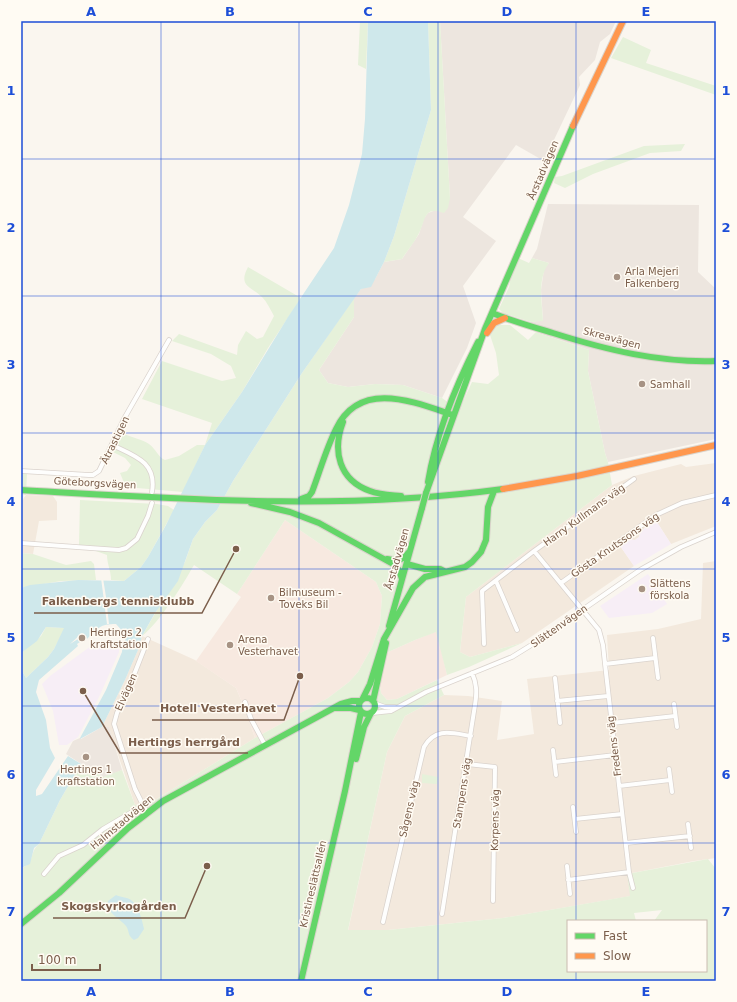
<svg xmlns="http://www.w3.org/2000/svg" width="737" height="1002" font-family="'DejaVu Sans',sans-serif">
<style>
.residential{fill:#f3e9dd}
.commercial{fill:#f7e9e0}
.industrial{fill:#ede6df}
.education{fill:#f7eef6}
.green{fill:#e6f1da;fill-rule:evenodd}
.water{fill:#cfe8eb}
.pier{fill:#faf6ef}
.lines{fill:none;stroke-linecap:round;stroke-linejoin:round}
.street-casing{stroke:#dad3cd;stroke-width:5.5}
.fast-casing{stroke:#dad3cb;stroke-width:8}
.slow-casing{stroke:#dad3cb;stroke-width:8}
.street{stroke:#fefefd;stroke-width:4}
.fast{stroke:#63d668;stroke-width:6}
.slow{stroke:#ff974d;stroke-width:6}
.fast-bridge-casing{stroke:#dad3cb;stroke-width:8;stroke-linecap:butt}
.fast-bridge{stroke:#63d668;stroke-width:6}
.grid{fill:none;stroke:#1d4ed8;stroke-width:1;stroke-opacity:0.55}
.poi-dot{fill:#a79384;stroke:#fffbf3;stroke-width:1.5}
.labels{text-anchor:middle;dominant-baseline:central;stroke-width:3;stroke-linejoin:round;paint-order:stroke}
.street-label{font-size:10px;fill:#7b5e4b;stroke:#fffbf3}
.poi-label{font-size:10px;fill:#7b5e4b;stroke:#fffbf3;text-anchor:start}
.leader{fill:none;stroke:#7b5e4b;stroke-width:1.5}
.callout-dot{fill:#7b5e4b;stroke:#fffbf3;stroke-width:1.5}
.callout-label{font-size:11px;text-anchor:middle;font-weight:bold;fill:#7b5e4b;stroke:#fffbf3;stroke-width:3;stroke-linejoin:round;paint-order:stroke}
.neatline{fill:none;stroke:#1d4ed8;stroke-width:1.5}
.grid-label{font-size:13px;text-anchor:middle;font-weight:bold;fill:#1d4ed8}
</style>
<rect width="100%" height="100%" fill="#faf6ef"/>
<path class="residential" d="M716,463V526L671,544L655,519L640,532L639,537L635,540L618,543L634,566L522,643L470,657L460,652L466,597L612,485L634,476L681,464L686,467Z
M26,495L53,496L57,502V520L39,521L33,554L21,553V502Z
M716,561V858L694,861L627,874L631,896L503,918L388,930L348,931L387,752L405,716L444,695L468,696L502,701L497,740L534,734L527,679L609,670L607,635L658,629L701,619L703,563Z
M142,636L195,660L236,688L244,707L255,738L152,802L135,805L109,728L102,727L125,680L138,650Z"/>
<path class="commercial" d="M285,520L376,582L382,596L380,624L372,647L358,672L349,682L328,698L255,738L244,707L236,688L196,661L241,597L237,594Z
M437,631L447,675L397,699L387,700L381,693L380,685L386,653L415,640Z"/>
<path class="industrial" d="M440,21H616L610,34L600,42L595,60L579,77L580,85L544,161L516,145L463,217L496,241L463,286L476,323L467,348L442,398L403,385L375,384L348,387L328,383L319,370L354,317V298L361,289L375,279L384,262L402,259L419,234L424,218L428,213L436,210L450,198Z
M548,204L699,205L698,272L716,289V439L608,462L605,453L588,371L589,350L536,332L531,322L543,320L541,290L544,269L549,263L532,258L537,249Z
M102,727H109L122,770L103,778L66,754L73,741L80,738L81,739Z"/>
<path class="education" d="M655,519L671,544L634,566L618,543L626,538L635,540L639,537L640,532L648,526L646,524Z
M648,574L667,604L652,613L609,618L600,606Z
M102,641H108L119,646V652L100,695L78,737L67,745H59L53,711L42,684L50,676L91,646Z"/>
<path class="green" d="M360,21H368L366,69L358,65Z
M428,21H440L450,198L448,208L444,213C422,205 426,222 418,235C414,243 407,251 402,259L384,262L394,236L431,110Z
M623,37L651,50L646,63L716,86V95L611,58Z
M685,144L681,151L650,153L593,174L565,188L554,183L555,177L562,176L644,146Z
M518,258L529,263L532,258L549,263C537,279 542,302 543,321L531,322L503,313L499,309L509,287L512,271Z
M248,267L301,298L268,348L242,392L205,445L183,492L137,488L125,485L120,473L127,471L131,465L125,458L113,452L122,433C130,437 142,439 149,444C156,449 158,457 165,460L179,456L197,445H205L212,423L142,399L162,361L222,381L236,378L231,366L211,354L172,341L179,334L237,355L238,345L246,331L257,339L263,337L274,316C270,309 267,302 262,297C250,286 238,286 248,267Z
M354,298V317L319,370L328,383L348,387L375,384L403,385L442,398L459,410L472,382L488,384L499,375L496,353L490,335L497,325H510L528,340L536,332L589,350L588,371L605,453L608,462L612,485L466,597L460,652L470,657L522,643L469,667L447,675L436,632L415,640L386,653L380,685L381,693L387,700L397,699L437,680L444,695L405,716L387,752L348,930H388L503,918L630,896L627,874L708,859L716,869V981H21V868C35,864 29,852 39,844L60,800L81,764L103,777L122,770L135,805L152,802L255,738L328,698L349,682L358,672L372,647L380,624L382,596L376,582L285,520L237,594L194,565C182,586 160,622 142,636L185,562L193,539L205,522L217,510L233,481L302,373ZM662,910L654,921H706V971H568V921H636L634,913Z
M21,473H27L26,495L21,494Z
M80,500L157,504L168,506L174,510L148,557L141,567L124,581L111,580C111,571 107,564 107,555L79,545Z
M21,553L33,554L66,565L91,561L94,564L96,580L61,581L21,588Z
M46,627L65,628L54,649L48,657L26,678L21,669V653L41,636Z
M422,774L438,777L437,784L422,783Z"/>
<path class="water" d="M368,21H428L431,110L394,236L384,262L371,287L361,289L302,373L233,481L217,510L205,522L193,539L178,581L155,613L142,636L138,650L125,680L102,727L80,739V738L106,690L122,652C122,646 126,641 126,635L116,624C100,624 98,628 87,639L82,633L70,644L78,639L80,642L77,644L78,646L39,680L36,692L46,720L50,748L55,758L36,790V796L42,794L68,756L81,764L60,800L39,844L34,848L30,864L21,868V669L26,678L48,657L54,649L64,628L46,627L37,641L21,653V588L30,585L78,580L124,581L141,567L148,557L166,525L205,445L242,392L288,317L334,248L349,205L362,154L365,119Z
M116,895C120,897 127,897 131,900C139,906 142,920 144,929L138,938L134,940C127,935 130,932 126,926C120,919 111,915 107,906L108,901Z"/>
<path class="pier" d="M101,578H103L106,597H104H106L109,624H107Z"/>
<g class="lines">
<defs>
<path id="street" d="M112,445C135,456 157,462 152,492
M21,471L89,475H93L99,471L125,417L169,340
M21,543L90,548L119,550L126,548L137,539L148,516L152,503
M534,551L599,630L603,645L605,664L629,872L633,888
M496,581L517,630
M561,583L656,515L682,503L716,495
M653,638L658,678
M484,644L482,591L534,551L634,479
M605,664L655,658
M555,678L560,723
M557,701L608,696
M245,702L251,719L265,745
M374,703L385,707H395
M674,704L677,727
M372,713L391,711L426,692L512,657L533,644L640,570L681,547L716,532
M612,723L675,716
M553,750L556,775
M555,762L615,755
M467,764L495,767L493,901
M669,769L672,792
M619,786L670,780
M573,807L576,832
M147,813L135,789L114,724L117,713L132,680L148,639
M575,819L622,814
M688,824L691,848
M626,843L690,836
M567,866L570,894
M44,874L59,856L83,845L103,829L142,806
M568,880L629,872
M442,914L475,705C477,693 477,684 472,673
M383,922L424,747C435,727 452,733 471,736"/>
<path id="fast" d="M492,313C512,321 533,327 553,333C607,350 660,363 716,361
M343,422C332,451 339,480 370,491C380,495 391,495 401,496
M428,482C436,433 456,385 478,342
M21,490C181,499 343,511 503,489
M426,493L485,329L573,126
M301,499L309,496L312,492C320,471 326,449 336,429C360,379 414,402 453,415
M251,503L290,512L319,523L393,564L399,570L402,579
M387,559C396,561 403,561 408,553
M407,564L425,569H440L444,571
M389,626L422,508
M359 706a8 8 0 1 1 16 0a8 8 0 1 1-16 0Z
M363,698L370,684L384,639L413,588L425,577L465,567L472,562L481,552L486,540L488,507L494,491
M373,701L386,643
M335,708H351L359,710
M356,759L364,727L371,713
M21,924L59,893L128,828L163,801L341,704L352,701H360
M301,981L345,791L361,712"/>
<path id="slow" d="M573,126L623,21
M487,333L494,323L505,318
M503,489L577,476L716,445"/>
</defs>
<use href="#street" class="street-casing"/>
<use href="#fast" class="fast-casing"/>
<use href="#slow" class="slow-casing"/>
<use href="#street" class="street"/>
<use href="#fast" class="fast"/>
<use href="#slow" class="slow"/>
<defs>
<path id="fast-bridge" d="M422,508L426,493"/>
</defs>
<use href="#fast-bridge" class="fast-bridge-casing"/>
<use href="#fast-bridge" class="fast-bridge"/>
</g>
<path class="grid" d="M161,21V981M299,21V981M438,21V981M576,21V921M21,159H716M21,296H716M21,433H716M21,569H716M21,706H716M21,843H716M576,971V981"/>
<g class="poi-dot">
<circle cx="617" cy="277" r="4"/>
<circle cx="642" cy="384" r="4"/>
<circle cx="642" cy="589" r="4"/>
<circle cx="271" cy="598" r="4"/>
<circle cx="82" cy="638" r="4"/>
<circle cx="230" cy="645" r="4"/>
<circle cx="86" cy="757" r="4"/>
</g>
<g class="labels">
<g class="street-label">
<text transform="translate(543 170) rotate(-67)">Årstadvägen</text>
<text transform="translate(612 338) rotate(15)">Skreavägen</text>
<text transform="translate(115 440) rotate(-64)">Ätrastigen</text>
<text transform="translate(95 483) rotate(3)">Göteborgsvägen</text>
<text transform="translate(584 515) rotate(-36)">Harry Kullmans väg</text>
<text transform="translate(615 545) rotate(-35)">Gösta Knutssons väg</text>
<text transform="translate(397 559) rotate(-74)">Årstadvägen</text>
<text transform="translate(559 626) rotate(-35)">Slättenvägen</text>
<text transform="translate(126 692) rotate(-66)">Elvägen</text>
<text transform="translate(614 746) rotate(-97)">Fredens väg</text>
<text transform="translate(462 793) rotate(-81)">Stampens väg</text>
<text transform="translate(409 809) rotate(-77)">Sågens väg</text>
<text transform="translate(495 820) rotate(-89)">Korpens väg</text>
<text transform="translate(122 822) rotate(-40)">Halmstadvägen</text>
<text transform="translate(313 884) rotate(-77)">Kristineslättsallén</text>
</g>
<g class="poi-label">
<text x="625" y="271">Arla Mejeri<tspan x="625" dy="12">Falkenberg</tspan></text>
<text x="650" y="384">Samhall</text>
<text x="650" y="583">Slättens<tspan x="650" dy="12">förskola</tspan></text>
<text x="279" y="592">Bilmuseum -<tspan x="279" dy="12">Toveks Bil</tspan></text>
<text x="90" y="632">Hertings 2<tspan x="90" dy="12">kraftstation</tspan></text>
<text x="238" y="639">Arena<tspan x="238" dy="12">Vesterhavet</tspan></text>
<text x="86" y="769" text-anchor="middle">Hertings 1<tspan x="86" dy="12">kraftstation</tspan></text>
</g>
</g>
<path class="leader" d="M236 549L202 613H34M300 676L284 720H152M83 691L120 753H248M207 866L185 918H53"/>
<g class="callout-dot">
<circle cx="236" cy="549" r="4"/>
<circle cx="300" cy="676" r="4"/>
<circle cx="83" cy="691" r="4"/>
<circle cx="207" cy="866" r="4"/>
</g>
<g class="callout-label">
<text x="118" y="605">Falkenbergs tennisklubb</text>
<text x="218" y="712">Hotell Vesterhavet</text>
<text x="184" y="746">Hertings herrgård</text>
<text x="119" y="910">Skogskyrkogården</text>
</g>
<rect width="737" height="1002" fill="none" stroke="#fffbf3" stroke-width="44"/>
<rect x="567" y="920" width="140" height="52" fill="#fffbf3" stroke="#cabcb0"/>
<rect x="575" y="933" width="20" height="6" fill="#63d668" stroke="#cabcb0"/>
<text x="603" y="940" font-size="12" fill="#7b5e4b">Fast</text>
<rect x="575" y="953" width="20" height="6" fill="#ff974d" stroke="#cabcb0"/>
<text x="603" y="960" font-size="12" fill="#7b5e4b">Slow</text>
<path d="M32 964v6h68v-6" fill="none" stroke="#7b5e4b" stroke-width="2"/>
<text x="38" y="964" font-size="12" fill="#7b5e4b" stroke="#fffbf3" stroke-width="3" paint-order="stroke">100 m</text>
<rect x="22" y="22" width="693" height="958" class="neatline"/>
<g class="grid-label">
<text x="91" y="16">A</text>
<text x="230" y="16">B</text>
<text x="368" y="16">C</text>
<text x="507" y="16">D</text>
<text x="646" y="16">E</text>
<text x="11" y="95">1</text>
<text x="726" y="95">1</text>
<text x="11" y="232">2</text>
<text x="726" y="232">2</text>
<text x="11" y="369">3</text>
<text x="726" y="369">3</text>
<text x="11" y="506">4</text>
<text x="726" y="506">4</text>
<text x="11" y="642">5</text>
<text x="726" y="642">5</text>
<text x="11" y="779">6</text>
<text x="726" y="779">6</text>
<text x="11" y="916">7</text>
<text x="726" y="916">7</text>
<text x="91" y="996">A</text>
<text x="230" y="996">B</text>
<text x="368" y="996">C</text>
<text x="507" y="996">D</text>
<text x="646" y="996">E</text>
</g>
</svg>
